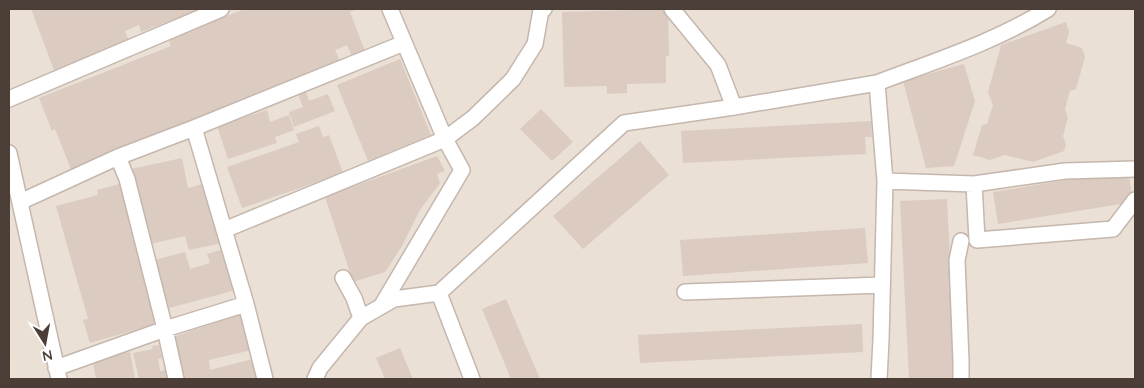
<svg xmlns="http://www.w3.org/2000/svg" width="1144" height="388" font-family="Quicksand,sans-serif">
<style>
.residential{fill:#eae0d6}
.education{fill:#efe1d2}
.building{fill:#dbcbc0}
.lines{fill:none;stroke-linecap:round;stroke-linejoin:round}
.minor-casing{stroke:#c5b7ad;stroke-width:18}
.minor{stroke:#fff;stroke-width:15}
</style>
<rect width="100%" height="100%" fill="#f5efe9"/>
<path class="residential" d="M9,9H1135V379H9Z"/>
<path class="education" d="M9,342L17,379H9Z"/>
<path class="building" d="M31,9H201L141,32L139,25L125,31L129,41L54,70Z
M245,9H358L350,12L365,51L352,56L347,45L335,50L340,61L275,86L278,92L72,172L55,129L52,131L39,98L171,46L168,38Z
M668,9L669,56H666V83L627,84V93L607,94V86L564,87L562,12Z
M1066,22L1069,32L1066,43L1082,48L1085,57L1076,89L1070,91L1065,109L1068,118L1063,136L1066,145L1064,151L1033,162L1005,155L990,160L973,155L982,125L987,124L993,105L988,92L1001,45Z
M400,59L431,135L368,161L337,85Z
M964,64L975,101L954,166L926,168L903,81Z
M305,89L309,101L328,94L335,111L294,127L289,112L303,107L297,92Z
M541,109L573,142L552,161L520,129Z
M267,110L270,122L289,115L294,130L275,137L277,143L228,159L217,126Z
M871,121L872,137H865L866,154L683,163L681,131Z
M319,126L323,137L329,135L343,173L242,208L227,167L299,142L296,134Z
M640,141L669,175L583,249L553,216Z
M437,156L445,171L437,174L440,183L420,210L402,246L385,272L353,282L325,197Z
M182,158L188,188L206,183L222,243L189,250L185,236L150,244L131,169Z
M1128,170L1133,202L998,224L993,192Z
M126,182L162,322L90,343L83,320L88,319L56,206L98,195L97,190Z
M947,199L956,379H909L900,201Z
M865,228L868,263L683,276L680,240Z
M224,249L236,290L169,308L155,260L185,252L190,269L210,263L207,254Z
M506,299L540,379H511L482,309Z
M246,312L256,349L209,360L210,370L257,358L262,379H182L173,337Z
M862,324L863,352L640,363L638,335Z
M159,345L162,358L158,359L160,371L166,370L167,379H139L133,353L153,349L152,346Z
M400,348L413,379H385L376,358Z
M130,352L135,379H96L92,359Z"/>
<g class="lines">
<defs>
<path id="minor" d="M390,9L445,139L473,118L513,79L535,44L541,10L544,9
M9,99L221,9
M734,107L877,83
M194,128L246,304L265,379
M9,153L59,379
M118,157L127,179L165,329L176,379
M885,181L974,184L1065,171L1135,169
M974,184L977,240L1113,229L1135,200
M20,202L118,157L194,128L404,43
M224,230L445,139L462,170L382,305
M343,278L354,298L361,318
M685,292L882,285
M439,293L472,379
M56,368L165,329L246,304
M315,379L320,368L361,318L394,299L439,293L624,123L734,107L718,65L672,9
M879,379L881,340L885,181L877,83C935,61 995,42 1048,9
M961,379V361L957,260L961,241"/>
</defs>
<use href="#minor" class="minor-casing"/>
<use href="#minor" class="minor"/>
</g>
<rect width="1144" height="388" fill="none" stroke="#4a3e36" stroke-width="20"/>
<g transform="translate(45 343) rotate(169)" stroke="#ffffff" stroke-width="4" paint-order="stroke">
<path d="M0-4L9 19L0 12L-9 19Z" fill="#4a3e36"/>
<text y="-8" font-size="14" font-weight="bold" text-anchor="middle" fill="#4a3e36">N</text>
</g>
</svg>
